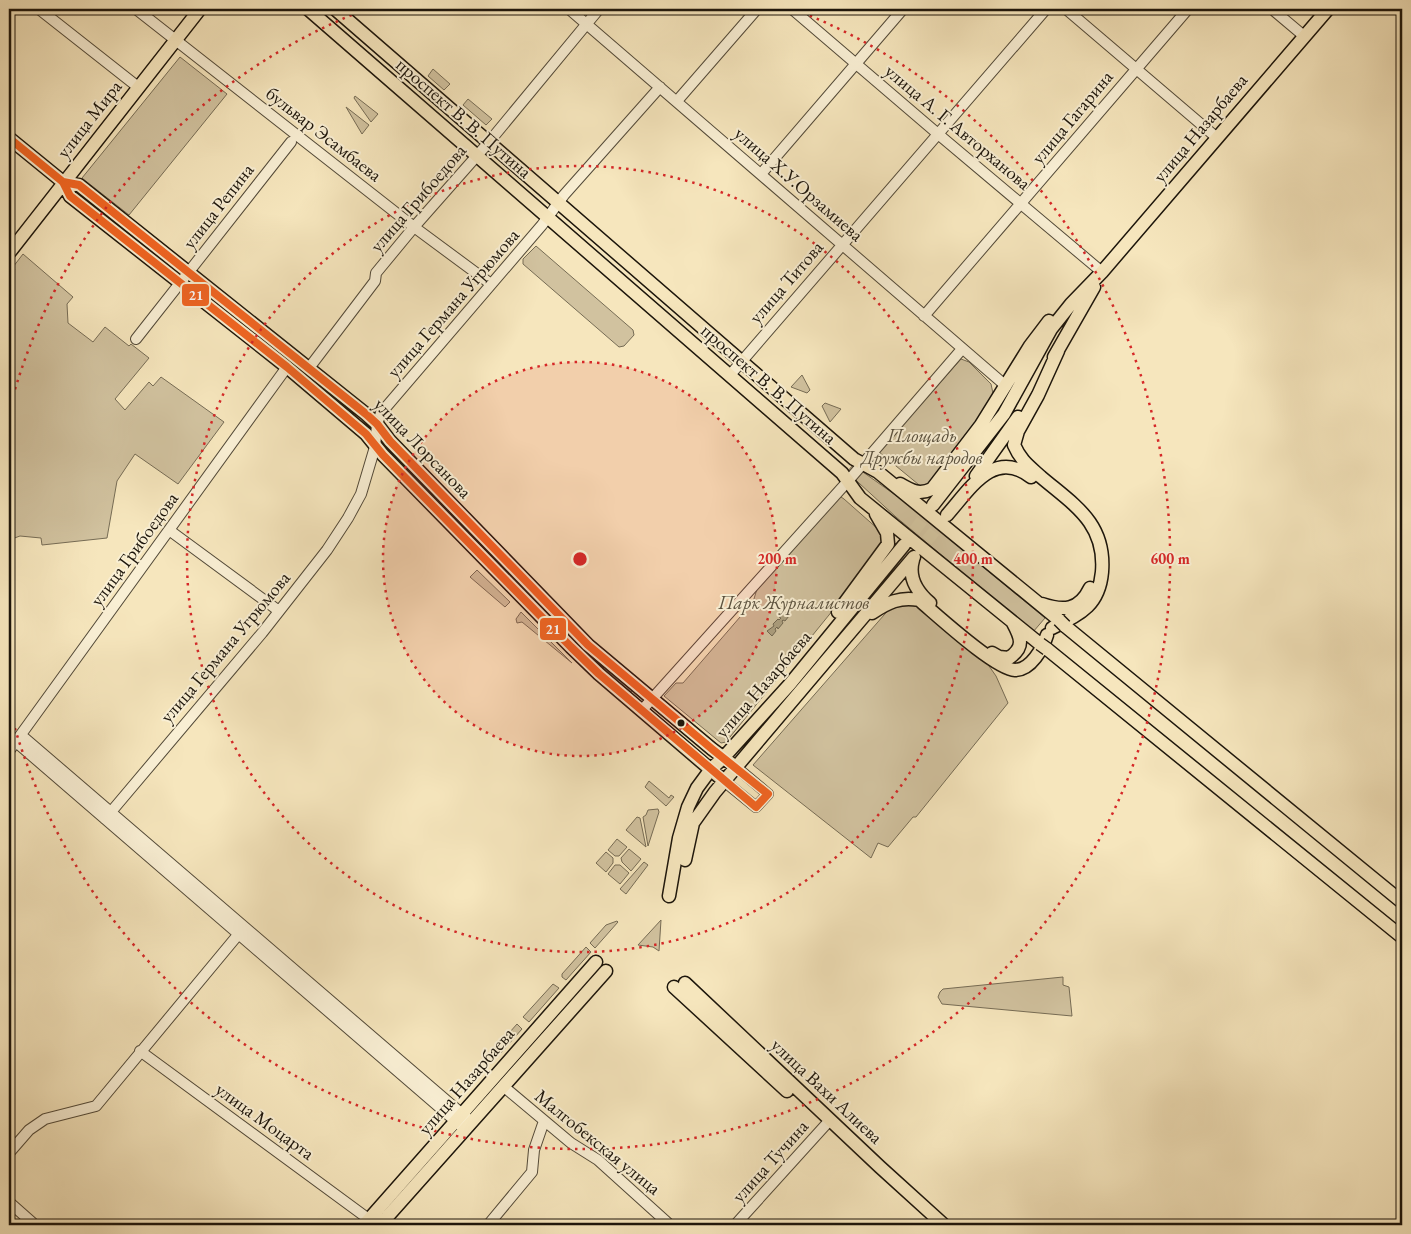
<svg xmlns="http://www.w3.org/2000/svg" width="1411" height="1234" font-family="'EB Garamond',serif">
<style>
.green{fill:#d1c29f;stroke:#766c55}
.water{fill:#ac9f80;stroke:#726851}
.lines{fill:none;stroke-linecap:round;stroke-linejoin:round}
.major-tunnel{stroke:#d5c7a2;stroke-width:12;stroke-dasharray:12 6;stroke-linecap:butt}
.minor-casing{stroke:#524938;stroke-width:12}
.major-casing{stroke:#1c150b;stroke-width:15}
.minor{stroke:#f9efd4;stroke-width:10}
.major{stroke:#f6e6bd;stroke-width:12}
.major-bridge-casing{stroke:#1c150b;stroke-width:15;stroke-linecap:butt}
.major-bridge{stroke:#f6e6bd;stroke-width:12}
.bus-1-casing{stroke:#f9efd4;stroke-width:11}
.bus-1{stroke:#f26522;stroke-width:8}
.ring{fill:none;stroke:#d62828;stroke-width:2.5;stroke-dasharray:2.5 5}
.bus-dot{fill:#1c150b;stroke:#f9efd4;stroke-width:2}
.labels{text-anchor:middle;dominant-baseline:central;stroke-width:4;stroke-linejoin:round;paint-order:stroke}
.street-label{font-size:19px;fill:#1c150b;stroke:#f9efd4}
.park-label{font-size:19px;font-style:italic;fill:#5b523f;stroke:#f9efd4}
.centre{fill:#d62828;stroke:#f9efd4;stroke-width:2.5}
.ring-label{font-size:15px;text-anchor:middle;font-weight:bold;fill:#d62828;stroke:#f9efd4;stroke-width:4;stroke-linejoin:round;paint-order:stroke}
.line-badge{stroke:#f9efd4;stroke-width:2}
.badge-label{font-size:14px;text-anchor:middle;font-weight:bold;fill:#fff}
</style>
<rect width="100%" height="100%" fill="#f6e6bd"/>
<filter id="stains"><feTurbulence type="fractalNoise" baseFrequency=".004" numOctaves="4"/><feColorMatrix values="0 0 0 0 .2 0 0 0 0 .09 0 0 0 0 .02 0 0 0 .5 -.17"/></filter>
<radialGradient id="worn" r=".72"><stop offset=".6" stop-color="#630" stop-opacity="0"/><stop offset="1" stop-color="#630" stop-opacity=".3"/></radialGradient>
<path class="green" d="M180,57L227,94L129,215L82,178Z
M433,69L450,84L444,90L428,76Z
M355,96L378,114L371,122L354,98Z
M468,99L492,119L486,125L463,105Z
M346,107L369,125L362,134Z
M536,246L633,330L634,335L624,346L619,347L523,264V259Z
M23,254L73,297L67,304L68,323L93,342L105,327L129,346L131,344L149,358L115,399L125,410L149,382L153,386L161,377L224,422L178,484L135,454L117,481L107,538L42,545L41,538L20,536L9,540V277L15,269L13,267Z
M961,359L969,362L991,384L994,398L977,426L924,489L879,452Z
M802,375L810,390L807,393L791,387Z
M825,403L841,409L830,422L822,406Z
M395,454L527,589L524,592L392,457Z
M853,465L901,499L1045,618L1033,632L896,517L847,472Z
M841,497L844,499L887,537L876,557L726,742L721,743L664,696L676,683H683L753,602L757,589L837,498Z
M477,570L510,602L505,607L470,577Z
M529,591L634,689L631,692L598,665L526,594Z
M906,602L920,605L982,656L996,676L1008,703L916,817H913L888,847L878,843L871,858L753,765L891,607Z
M521,612L572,663L522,622L517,623L516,619Z
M649,781L669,798L671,795L674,797L666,806L645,787Z
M658,809L659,812L648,846L643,817L646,815L648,810Z
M637,817L640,818L646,847L626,830Z
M617,839L627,847L619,856H615L608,850Z
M629,849L641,859L631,871L622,862L621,858Z
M606,852L613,858V863L606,872L596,863Z
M644,862L648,865L626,894L620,889Z
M615,865H620L629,873L620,884L608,874Z
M661,920L659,951L653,947L638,945Z
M617,921L618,922L595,948L590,943L606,925Z
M586,947L591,952L566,980L562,977V974Z
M1063,977V985L1069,987L1072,1016L942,1004L938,997L940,992L943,989Z
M553,984L559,988L529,1022L523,1017Z
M517,1024L522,1029L499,1055L494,1050Z"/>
<path class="water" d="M784,611L789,616L785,621L783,620L782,621L783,623L778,629L777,627L775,629L776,631L772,636L767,631L774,626L773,624L778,619L779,620L781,618L779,617Z"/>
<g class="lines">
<path class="major-tunnel" d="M904,545L933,505
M916,555L946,516"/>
<defs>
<path id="minor" d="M39,9L138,87
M136,9L414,227L491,284
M569,9L1006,386
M792,9L938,134L1102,272
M1066,9L1216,137
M1272,9L1304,36
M677,101L757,9
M761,174L903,9
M924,316L1188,9
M136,339L291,142
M309,368L375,281L376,273L414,227L489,142L599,9
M730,375L1046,9
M169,530L279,611
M642,710L848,481L962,349
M21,735L468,1119
M16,742L460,1125
M9,751L287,367
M724,781L756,807L768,794L736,767
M105,819L262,633L327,550L348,518L361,494L375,447L377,424L381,413L542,225L564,195L660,87
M140,1051L374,1223
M503,1086L571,1143L598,1160L670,1225
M9,1153L29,1130L45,1119L96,1106L242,930
M9,1202L35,1225
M488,1225L532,1172L534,1150L544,1121
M735,1225L830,1120"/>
<path id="major" d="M308,9L842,473L860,498L1040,644
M335,9L854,459L878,472L1059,620
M9,138L63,182L70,196L287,367L366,434L383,455L571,647L599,674L724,781
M63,182L79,185L366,414L377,424L390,441L588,645L712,749L736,767
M9,253L200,9
M1054,357L1094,287
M976,476L1018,417
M900,484C912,491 919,495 932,489L981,425L1030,346L1049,321
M933,505L1004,414L1051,329L1071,304L1102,272L1328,9
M947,515C970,489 994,448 1031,477
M913,560C908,577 916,591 930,603
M1042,604C1063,611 1079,611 1090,588
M838,612L888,544L887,533L876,514
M872,613C887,603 900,596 919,600C937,615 995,669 1015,670C1031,670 1043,648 1047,635
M1065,626L1402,902
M1052,628C1080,614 1099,606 1102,572C1106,523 1074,505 1041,477C1029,466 1021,461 1014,445L1018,431L1038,395L1058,351
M1047,649L1402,937
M992,653L999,657L1009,658C1025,647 1021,638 1013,623
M685,860L693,823L715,792L914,557
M669,896L679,838L688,807L697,788L711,769L724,757L790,684L904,545
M685,983L880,1167L944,1225
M674,987L787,1091
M364,1225L596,962
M380,1225L606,971"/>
</defs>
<use href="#minor" class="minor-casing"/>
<use href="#major" class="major-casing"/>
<use href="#minor" class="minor"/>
<use href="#major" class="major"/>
<defs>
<path id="major-bridge" d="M1059,620L1065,626
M1040,644L1047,649"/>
</defs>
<use href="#major-bridge" class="major-bridge-casing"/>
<use href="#major-bridge" class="major-bridge"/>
<defs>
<path id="bus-1" d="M9,138L63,182L70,196L287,367L366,434L383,455L571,647L599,674L756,807L768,794L712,749L588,645L390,441L377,424L366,414L79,185L63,182"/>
</defs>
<use href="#bus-1" class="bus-1-casing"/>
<use href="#bus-1" class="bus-1"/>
</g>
<circle cx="580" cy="559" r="197" fill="#d62828" fill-opacity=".12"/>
<g class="ring">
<circle cx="580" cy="559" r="197"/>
<circle cx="580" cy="559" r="393"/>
<path d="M9 411A590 590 0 0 1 364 10M796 10A590 590 0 1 1 9 707"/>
</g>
<circle class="bus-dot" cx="681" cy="723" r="4.5"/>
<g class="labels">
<g class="street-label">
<text transform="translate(1072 117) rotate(-50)">улица Гагарина</text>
<text transform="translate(464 118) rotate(41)">проспект В. В. Путина</text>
<text transform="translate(89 119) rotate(-52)">улица Мира</text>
<text transform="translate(958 127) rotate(40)">улица А. Г. Авторханова</text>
<text transform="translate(1200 128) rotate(-50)">улица Назарбаева</text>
<text transform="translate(324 134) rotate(38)">бульвар Эсамбаева</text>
<text transform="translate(799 184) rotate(41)">улица Х.У.Орзамиева</text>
<text transform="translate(418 198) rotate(-49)">улица Грибоедова</text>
<text transform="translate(218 206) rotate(-52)">улица Репина</text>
<text transform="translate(786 282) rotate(-49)">улица Титова</text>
<text transform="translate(453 303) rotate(-49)">улица Германа Угрюмова</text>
<text transform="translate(769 384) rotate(41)">проспект В. В. Путина</text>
<text transform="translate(423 448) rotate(46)">улица Лорсанова</text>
<text transform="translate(134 549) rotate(-54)">улица Грибоедова</text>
<text transform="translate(225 647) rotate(-50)">улица Германа Угрюмова</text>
<text transform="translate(763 684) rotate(-49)">улица Назарбаева</text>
<text transform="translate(466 1081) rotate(-49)">улица Назарбаева</text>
<text transform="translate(827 1091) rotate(43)">улица Вахи Алиева</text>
<text transform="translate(265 1121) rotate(36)">улица Моцарта</text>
<text transform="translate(598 1142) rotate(39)">Малгобекская улица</text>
<text transform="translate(770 1161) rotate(-48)">улица Тучина</text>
</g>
<g class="park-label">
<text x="922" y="435">Площадь<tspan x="922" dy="22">Дружбы народов</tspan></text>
<text x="794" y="602">Парк Журналистов</text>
</g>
</g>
<circle cx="580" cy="559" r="8" class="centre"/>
<g class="ring-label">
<text x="777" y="564">200 m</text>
<text x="973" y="564">400 m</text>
<text x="1170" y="564">600 m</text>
</g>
<g class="line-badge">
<rect x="181" y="283" width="29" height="24" rx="5" fill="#f26522"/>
<rect x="539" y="617" width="28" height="24" rx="5" fill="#f26522"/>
</g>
<g class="badge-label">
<text x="196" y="300">21</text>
<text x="553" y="634">21</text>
</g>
<rect width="1411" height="1234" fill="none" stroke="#f6e6bd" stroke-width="30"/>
<rect x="10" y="10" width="1391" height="1214" fill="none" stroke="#1c150b" stroke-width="2.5"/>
<rect x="15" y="15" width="1381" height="1204" fill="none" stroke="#1c150b"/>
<rect width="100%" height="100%" filter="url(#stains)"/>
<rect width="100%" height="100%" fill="url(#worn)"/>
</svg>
